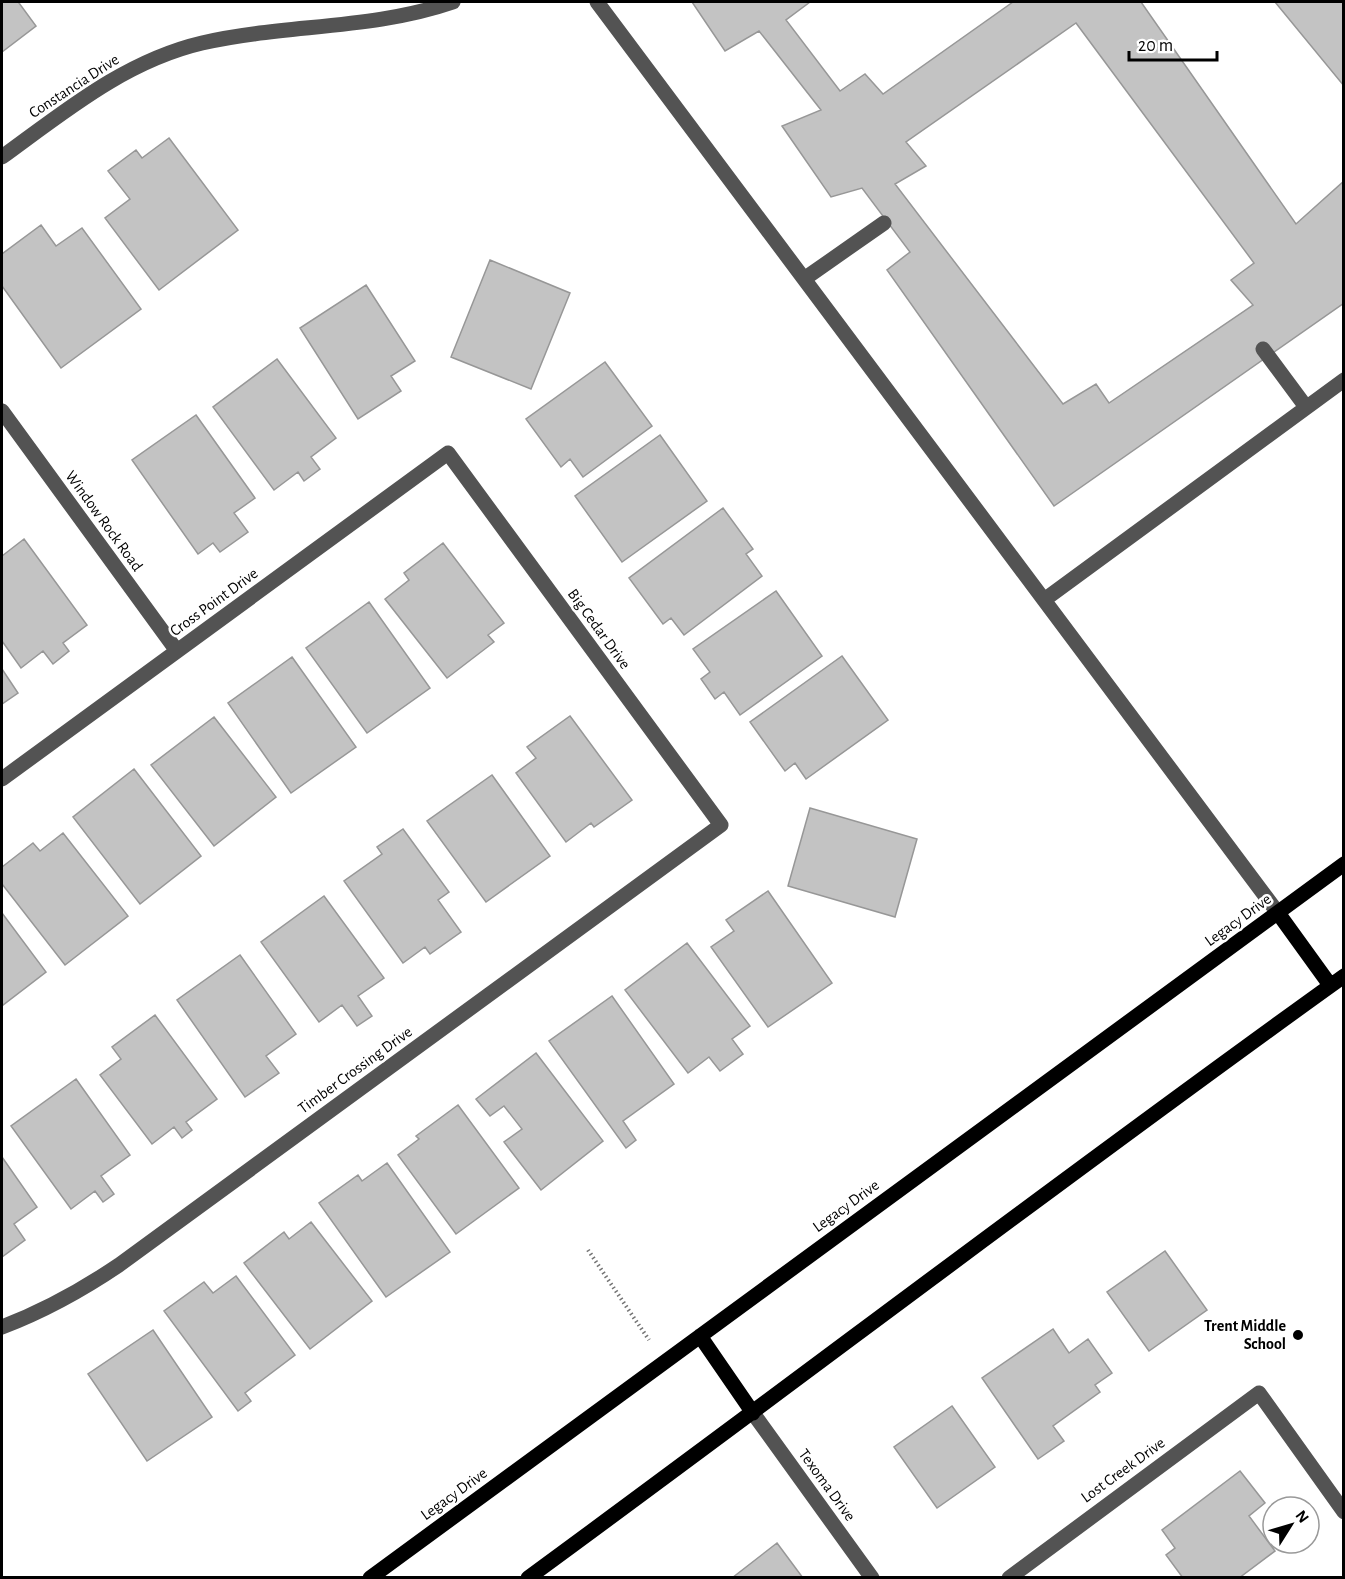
<svg xmlns="http://www.w3.org/2000/svg" width="1345" height="1579" font-family="'Alegreya Sans',sans-serif">
<style>
.building{fill:#c3c3c3;stroke:#979797;stroke-width:1.5;fill-rule:evenodd}
.lines{fill:none;stroke-linecap:round;stroke-linejoin:round}
.path{stroke:#757575;stroke-width:4;stroke-dasharray:1.5 3;stroke-linecap:butt}
.minor{stroke:#535353;stroke-width:15}
.major{stroke:#000;stroke-width:15}
.poi-dot{fill:#000;stroke:#fff;stroke-width:2}
.labels{text-anchor:middle;dominant-baseline:central;stroke-width:5;stroke-linejoin:round;paint-order:stroke}
.street-label{font-size:16px;fill:#000;stroke:#fff}
.poi-label{font-size:16px;font-weight:bold;fill:#000;stroke:#fff;text-anchor:end}
</style>
<rect width="100%" height="100%" fill="#fff"/>
<path class="building" d="M2,2H21L19,3L36,26L2,52Z
M692,2H810L786,20L840,91L865,74L883,94L1013,2H1141L1296,224L1344,181V303L1054,506L887,270L910,252L862,188L831,197L782,126L821,110L759,31L725,51ZM1076,23L1254,263L1231,280L1253,305L1109,403L1096,384L1063,404L895,184L926,166L906,142Z
M1275,2H1344V86Z
M169,138L238,230L159,290L105,218L130,199L108,171L136,150L142,158Z
M41,225L56,246L82,228L141,309L61,368L2,286V254Z
M490,260L570,293L531,389L451,357Z
M366,285L415,361L391,376L401,391L358,419L300,328Z
M277,359L336,438L311,457L320,469L304,481L298,472L274,490L213,407Z
M605,362L652,426L583,477L570,459L561,467L526,419Z
M196,415L255,498L234,513L248,532L220,552L213,543L198,554L132,460Z
M660,435L707,501L622,562L575,496Z
M723,508L753,549L746,554L762,576L684,635L671,618L663,624L629,578Z
M24,539L87,625L63,643L69,651L53,664L43,651L21,668L2,641V556Z
M443,543L504,623L488,635L494,642L447,678L385,599L409,580L404,573Z
M776,591L822,656L740,715L724,692L715,699L701,679L710,672L693,649Z
M369,602L430,688L367,733L306,648Z
M842,656L888,720L806,779L795,763L785,771L750,722Z
M292,657L356,747L291,793L228,703Z
M2,669L18,693L2,704Z
M570,716L632,800L594,827L591,823L566,842L516,773L536,758L527,747Z
M214,717L276,797L214,846L151,765Z
M134,769L201,856L140,904L73,817Z
M492,775L550,856L486,902L427,821Z
M810,808L917,839L895,917L788,886Z
M403,829L449,892L438,900L461,932L430,954L425,947L403,963L344,881L382,854L377,847Z
M63,833L128,916L65,965L2,884V867L33,843L40,851Z
M768,891L832,983L768,1027L711,947L734,931L726,920Z
M324,896L384,978L358,996L372,1016L357,1026L342,1005L319,1022L261,942Z
M2,913L46,972L3,1005L2,1003Z
M687,943L750,1026L732,1039L743,1054L720,1071L709,1057L688,1073L625,990Z
M240,955L296,1034L266,1056L279,1073L245,1097L177,1000Z
M612,996L674,1084L623,1121L636,1140L626,1148L549,1041Z
M155,1015L217,1099L186,1122L192,1130L182,1138L174,1127L152,1144L100,1075L121,1059L112,1047Z
M536,1053L603,1141L541,1190L504,1142L522,1129L504,1106L490,1116L476,1099Z
M76,1079L130,1155L101,1176L114,1194L103,1202L95,1191L71,1209L11,1126Z
M458,1105L519,1188L456,1234L398,1155L419,1139L416,1136Z
M2,1157L37,1207L14,1224L25,1240L2,1257Z
M387,1163L450,1252L386,1297L319,1203L358,1175L362,1181Z
M311,1222L372,1301L310,1349L244,1263L284,1232L289,1239Z
M1165,1251L1207,1310L1149,1351L1107,1292Z
M236,1276L295,1355L245,1393L251,1401L238,1411L164,1311L204,1282L213,1293Z
M1053,1329L1069,1353L1088,1339L1112,1373L1095,1385L1100,1392L1053,1426L1064,1441L1038,1459L982,1378Z
M153,1330L212,1417L147,1461L88,1374Z
M952,1406L995,1467L937,1508L894,1447Z
M1240,1471L1265,1503L1249,1516L1275,1551L1239,1578H1183L1166,1555L1175,1548L1162,1530Z
M777,1543L803,1578H732Z"/>
<g class="lines">
<path class="path" d="M588,1250L649,1340"/>
<path class="minor" d="M597,2L1278,913
M2,157C64,112 125,61 202,43C285,24 372,30 453,2
M804,279L884,223
M1263,349L1306,407
M2,411L177,651
M1044,600L1344,380
M2,779L448,453L721,825L119,1265C82,1290 44,1311 2,1327
M753,1413L872,1578
M1009,1578L1259,1393L1344,1512"/>
<path class="major" d="M1278,913L1330,985
M700,1336L753,1413
M370,1578L1344,864
M528,1578C801,1378 1069,1173 1344,976"/>
</g>
<circle class="poi-dot" cx="1298" cy="1335" r="6"/>
<g class="labels">
<g class="street-label">
<text transform="translate(74 86) rotate(-33)">Constancia Drive</text>
<text transform="translate(104 521) rotate(54)">Window Rock Road</text>
<text transform="translate(214 602) rotate(-36)">Cross Point Drive</text>
<text transform="translate(599 629) rotate(54)">Big Cedar Drive</text>
<text transform="translate(1238 920) rotate(-36)">Legacy Drive</text>
<text transform="translate(355 1070) rotate(-36)">Timber Crossing Drive</text>
<text transform="translate(846 1206) rotate(-36)">Legacy Drive</text>
<text transform="translate(1123 1470) rotate(-36)">Lost Creek Drive</text>
<text transform="translate(827 1485) rotate(54)">Texoma Drive</text>
<text transform="translate(454 1494) rotate(-36)">Legacy Drive</text>
</g>
<g class="poi-label">
<text x="1286" y="1326">Trent Middle<tspan x="1286" dy="18">School</tspan></text>
</g>
</g>
<rect width="1345" height="1579" fill="none" stroke="#000000" stroke-width="6"/>
<g transform="translate(1291 1525) rotate(53)"><circle r="28" fill="#ffffff" stroke="#999999" stroke-width="1.5"/>
<path d="M0-4.5L10 22L0 15L-10 22Z" fill="#000000"/>
<text y="-9" font-size="16" font-weight="bold" text-anchor="middle" fill="#000000">N</text>
</g>
<path d="M1129 51v9h88v-9" fill="none" stroke="#000000" stroke-width="3"/>
<text x="1138" y="51" font-size="18" fill="#000000" stroke="#ffffff" stroke-width="4.5" paint-order="stroke">20 m</text>
</svg>
